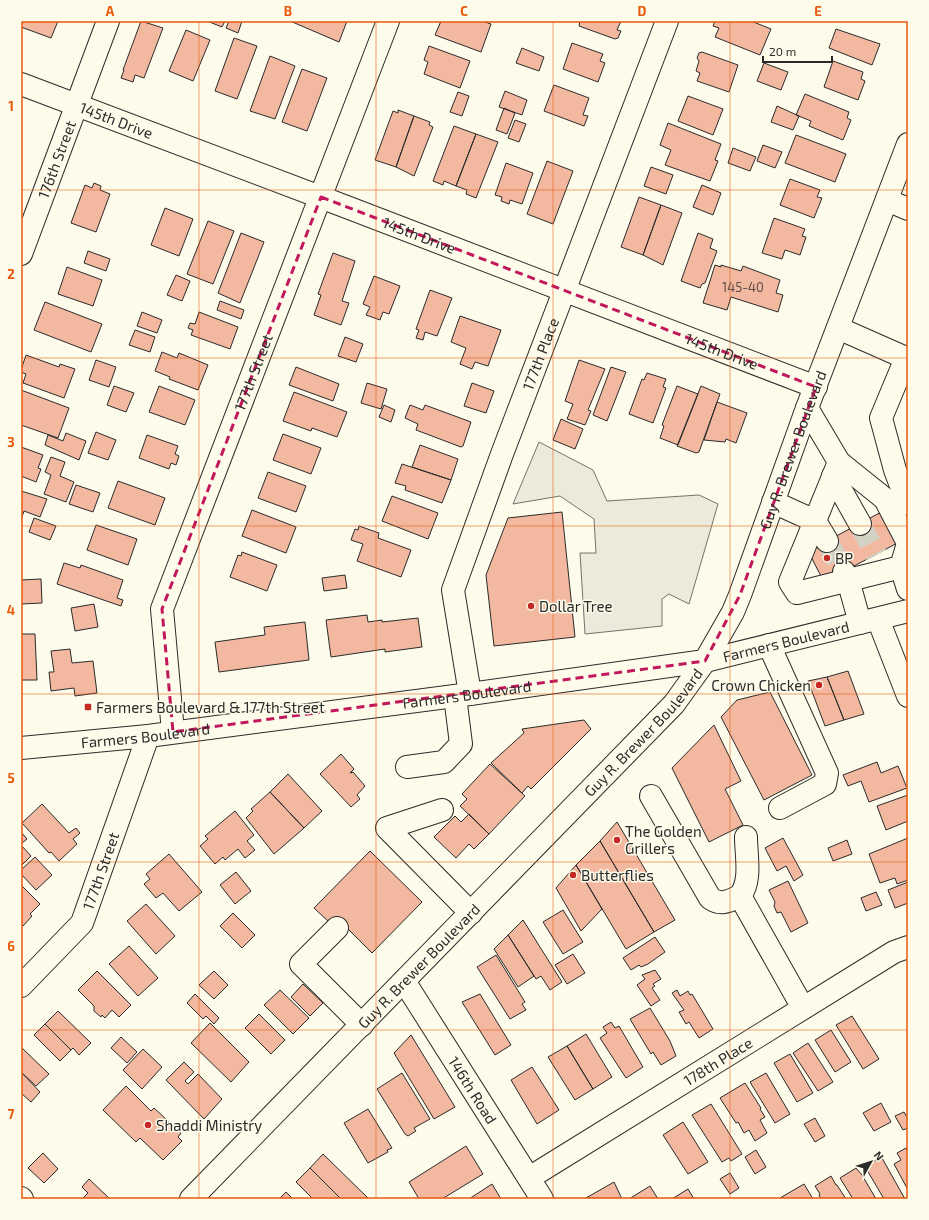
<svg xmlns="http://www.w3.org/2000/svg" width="929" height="1220" font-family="'Exo 2',sans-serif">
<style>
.parking{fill:#eceadb;stroke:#74746e}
.building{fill:#f2b8a0;stroke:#2b2b2b}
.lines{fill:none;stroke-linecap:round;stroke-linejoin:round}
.minor-tunnel{stroke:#d3d1c4;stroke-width:22;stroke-dasharray:22 11;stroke-linecap:butt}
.minor-casing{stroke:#2b2b2b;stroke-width:24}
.major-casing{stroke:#2b2b2b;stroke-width:24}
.minor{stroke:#fdfbea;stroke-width:22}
.major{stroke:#fdfbea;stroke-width:22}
.marked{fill:none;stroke:#c2185b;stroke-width:3;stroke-dasharray:8 5;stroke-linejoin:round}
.grid{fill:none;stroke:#e8590c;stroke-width:1;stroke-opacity:0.55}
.poi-dot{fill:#c62828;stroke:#fdfbea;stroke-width:1.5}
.labels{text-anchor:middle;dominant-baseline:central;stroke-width:3;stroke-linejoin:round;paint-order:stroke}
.number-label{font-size:13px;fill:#5d4e48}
.street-label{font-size:15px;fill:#2b2b2b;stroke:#fdfbea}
.poi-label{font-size:15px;fill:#2b2b2b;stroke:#fdfbea;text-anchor:start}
.neatline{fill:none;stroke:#e8590c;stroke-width:1.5}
.grid-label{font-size:13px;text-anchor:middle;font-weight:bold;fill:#e8590c}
</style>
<rect width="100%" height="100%" fill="#fdfbea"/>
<path class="parking" d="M539,442L593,470L607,501L699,495L718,504L689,604L669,594L662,599V626L585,634L580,553H596L594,519L560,496L513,504Z"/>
<path class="building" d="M21,21H58L51,38L21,27Z
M141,21L163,28L144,78L135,75L133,82L121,78L124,70H123Z
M207,21H225L222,27Z
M229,21H242L238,33L226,28Z
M290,21H347L339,42Z
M441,21H482L491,24L481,52L435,35Z
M580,21H621L617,30L621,31L618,38L615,39L579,26Z
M715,21H751L771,29L760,55L715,37L719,28L713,26Z
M836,29L880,44L872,65L829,48Z
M186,30L210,40L193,81L169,71Z
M234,38L257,46L237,99L215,91Z
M572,43L603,54L600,61L605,63L598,82L563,69Z
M429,46L470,61L460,88L424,74L428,62L424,60Z
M522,48L544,57L539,71L516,63Z
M702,52L738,65L729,92L697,81L700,73L696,71L699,61L697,58L699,53Z
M270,56L295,66L275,119L250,111Z
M833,61L863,72L861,79L865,81L858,100L824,87Z
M764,63L788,72L781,90L757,81Z
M302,69L327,78L307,131L282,122Z
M554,85L589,98L583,115L588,116L584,126L544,111Z
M505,91L527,100L522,115L499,107Z
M458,92L469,96L462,116L450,112Z
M805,94L849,112L847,118L851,120L843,140L809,126L811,121L796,115Z
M688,96L723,109L713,135L678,121Z
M777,106L799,116L793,130L771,122Z
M504,108L515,113L507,134L496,130Z
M398,110L414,116L396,167L375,160L393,111L398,113Z
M414,116L430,122L429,125L433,127L414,176L396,167Z
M515,120L526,124L519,142L508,138Z
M668,123L721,144L715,160L718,161L710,181L665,165L671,150L660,145Z
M454,126L476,134L456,186L444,181L443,185L433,181Z
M476,134L498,142L476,198L466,194L467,190L456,186Z
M796,135L846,154L835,182L785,163Z
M763,145L782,152L775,168L757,161Z
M733,148L756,157L750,171L728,163Z
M547,161L573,171L553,224L527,214Z
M506,163L533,173L522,204L510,200L509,204L501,201L502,197L495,195Z
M651,167L673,175L666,194L644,186Z
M790,179L820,190L817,197L822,198L814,218L780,205Z
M94,183L101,186L100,190L110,194L96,232L71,223L85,185L92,188Z
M702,185L721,193L713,215L693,207Z
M639,197L661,205L643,255L621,247Z
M661,205L682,213L663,265L643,255Z
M165,208L193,219L179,256L151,245Z
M774,218L805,229L802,236L806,237L800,255L785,250L782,259L762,253Z
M208,221L234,231L213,284L187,274Z
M241,233L264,242L240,303L218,293Z
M698,233L713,239L710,248L717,251L705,283L702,284L700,288L681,281Z
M88,251L110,259L106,271L84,263Z
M333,253L355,261L342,301L349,303L341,325L314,315L321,295L318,294Z
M715,265L721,267V265L741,271L743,266L780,280L776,293L783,295L778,312L731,297L727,310L703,303Z
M67,267L102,280L93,306L58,294Z
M176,275L190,281L182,301L167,295Z
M374,276L400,286L389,314L383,312L380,320L366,315L370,307L363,304Z
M430,290L452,298L437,336L425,332L423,340L416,338L419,330L416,329Z
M220,301L244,310L241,319L217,310Z
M45,302L102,324L91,352L34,330Z
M142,312L162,320L157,333L137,326Z
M199,312L238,327L230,349L191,335L193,330L188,328L190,323L195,324Z
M460,316L501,330L488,366L475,362L472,369L460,364L466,348L451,342Z
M135,330L155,337L150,352L129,345Z
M345,337L363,344L356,362L338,356Z
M162,352L177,358L179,353L208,365L198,390L169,379L170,377L155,371Z
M26,355L59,367L60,364L75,369L64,398L23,383L26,374L21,372V370Z
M96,360L116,367L109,387L89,380Z
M579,360L605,369L588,410L591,411L585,425L567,419L573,404L565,401Z
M296,367L339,384L333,401L289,385Z
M611,367L626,372L607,421L593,415Z
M647,373L666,379L663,387L666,388L653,423L629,414L642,379L644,380Z
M367,383L387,389L381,409L361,403Z
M472,383L494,391L486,413L464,406Z
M114,386L134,393L126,412L107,405Z
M159,386L195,400L185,425L149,412Z
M677,386L698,394L678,445L660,438L664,426L662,425Z
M701,386L720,394L699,452L696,453L677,446Z
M21,390L69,408L58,438L21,425Z
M294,392L347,412L337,437L312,428L311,431L283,421Z
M717,402L747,413L736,443L726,439L725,442L704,440Z
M384,405L395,410L391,422L379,417Z
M410,405L423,410L425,405L471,422L463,446L461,447L416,430L418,424L405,418Z
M561,419L583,429L575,449L553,440Z
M96,432L116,440L108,460L88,453Z
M66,433L86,441L79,460L45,445L48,435L63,441Z
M283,434L321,448L311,474L273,460Z
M147,435L178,446L175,454L179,456L176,465L171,463L169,469L139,458Z
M420,445L458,459L451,480L412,467Z
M21,447L43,455L38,468L41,469L36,482L21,476Z
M51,457L65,462L60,476L74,482L66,502L44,494L51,475L45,472Z
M402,464L451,480L442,503L405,490L406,486L395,483Z
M268,472L306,486L296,512L258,498Z
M118,481L165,498L155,525L108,508Z
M76,485L100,493L93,512L69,504Z
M21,491L47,499L40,517L24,511L21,520Z
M392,496L438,513L428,539L382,521Z
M887,509L903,540L824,582L808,551Z
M252,510L296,527L286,553L242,536Z
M562,512L575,637L494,646L486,575L508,518Z
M34,518L56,526L50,540L29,532Z
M96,525L137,539L128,565L87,550Z
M359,526L379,533L378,538L411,550L401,577L357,561L363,544L351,540L355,529L358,530Z
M242,552L277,565L267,591L230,577L238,555L241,556Z
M64,563L80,568L81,565L123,580L117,598L123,600L121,606L57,584Z
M345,575L347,588L324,591L322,578Z
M41,579L42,603L21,604V580Z
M94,604L98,627L75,631L71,608Z
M367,615L368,622L382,620V622L418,618L422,647L385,652V649L331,657L326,620Z
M305,622L309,660L219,672L215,642L265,635L264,627Z
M21,634H35L37,680H21Z
M70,649L72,663L93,661L97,693L75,696L74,688L51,691L49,672H54L51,651Z
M848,671L864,714L844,720L827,677Z
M827,677L844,720L825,726L808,681Z
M770,692L812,775L764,800L721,717L737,700Z
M584,720L591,729L531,789L528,786L522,793L491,763L524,733L522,729Z
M714,725L741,781L725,789L743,825L709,842L672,768Z
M341,754L354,769L350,773L353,772L365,786L357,795L360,799L351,807L320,774Z
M877,762L881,773L898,766L907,788L869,802L861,781L848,786L843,775Z
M490,764L525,796L489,834L460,806L467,799L462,794Z
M288,774L322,811L304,828L270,792Z
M270,792L304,828L274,854L246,818L253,811L251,809Z
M908,795V821L886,830L877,806Z
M42,804L69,833L76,828L80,833L73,839L77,844L59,861L51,852L49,853L22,823Z
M235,811L254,835L247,841L255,850L245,858L238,849L225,860L223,857L215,864L200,846L208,839L205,836Z
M469,814L489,834L474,849L469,844L456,858L434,837L455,816L461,822Z
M617,822L675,920L654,932L600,841Z
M21,832L27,839L21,844Z
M783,838L803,875L794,881L786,866L777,871L765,848Z
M908,838V880L897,884L895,878L880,883L869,854Z
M847,840L852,854L833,861L828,848Z
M600,841L654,932L626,949L576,865Z
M21,845L31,856L22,865L21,864Z
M370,851L422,902L372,953L336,917L330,923L314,908Z
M169,854L202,892L179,911L163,893L156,898L144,884L150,879L146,874Z
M35,857L52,875L36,890L21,874V870Z
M576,865L602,909L581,931L556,888Z
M236,872L251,891L235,904L220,885Z
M788,881L808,923L791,932L781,912L777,913L774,906L775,902L769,890Z
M908,882V903L895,908L888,890Z
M21,885L40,904L30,914L32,916L23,926L21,924Z
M876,892L882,905L866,911L861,898Z
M146,904L175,936L156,954L127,921Z
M563,910L583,942L563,954L543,922Z
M233,913L255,935L242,948L220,926Z
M523,920L562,982L550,990L541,976L536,979L508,935Z
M508,935L534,976L518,987L494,949Z
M655,937L665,952L648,964L641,967L639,965L631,970L623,958Z
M129,946L158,978L138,996L109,964Z
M573,954L585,973L567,984L555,965Z
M496,955L525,1002L522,1004L526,1010L510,1019L477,967Z
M655,970L661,979L653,984L655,986L652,988L660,1000L651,1006L637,985L645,979L642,975Z
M97,971L131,1005L119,1017L112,1010L105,1018L102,1015L101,1017L94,1011V1006L78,990Z
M214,971L228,985L214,999L199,985Z
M303,984L323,1003L310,1016L291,997Z
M280,990L309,1018L293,1034L264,1005Z
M677,990L680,996L688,991L690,995L692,994L713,1029L699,1038L689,1022L686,1024L679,1012L684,1010L672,993Z
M195,994L219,1018L214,1024L206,1016L203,1019L187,1003Z
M480,994L511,1045L495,1055L462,1002Z
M650,1008L670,1041L676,1056L661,1065L653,1052L651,1054L630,1019Z
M58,1011L91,1043L79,1055L73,1048L71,1050L45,1024Z
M259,1014L285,1040L271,1054L245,1028Z
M852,1016L879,1059L863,1069L836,1025Z
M611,1022L615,1028L619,1026L643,1067L626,1078L600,1038L607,1033L603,1027Z
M210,1023L249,1062L231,1082L191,1043Z
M45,1024L71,1050L60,1061L34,1035Z
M831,1030L851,1062L835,1072L815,1040Z
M586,1034L612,1077L593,1089L567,1046Z
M411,1035L455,1107L434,1119L394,1053Z
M121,1037L137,1052L127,1063L111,1048Z
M808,1043L833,1082L818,1091L793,1053Z
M567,1046L593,1089L575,1100L548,1057Z
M21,1047L49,1074L36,1086L21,1072Z
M143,1049L162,1067L142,1089L123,1070Z
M790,1054L813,1093L797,1102L774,1063Z
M184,1062L194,1072L185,1081L188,1084L198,1074L222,1099L204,1119L166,1080Z
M532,1067L559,1110L537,1124L511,1080Z
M21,1072L40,1092L31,1102L21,1093Z
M402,1073L430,1119L414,1128L416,1131L408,1136L405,1134L377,1089Z
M766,1073L790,1114L775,1123L750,1082Z
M745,1083L761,1108L760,1109L765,1117L760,1120L767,1133L755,1141L749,1130L744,1133L738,1122L736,1123L720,1098Z
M126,1086L151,1111L154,1108L181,1133L178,1137L182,1141L163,1160L140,1138L136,1142L103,1110Z
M881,1103L891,1122L874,1131L863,1113Z
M711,1104L742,1154L731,1161L729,1158L722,1162L692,1115Z
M368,1109L392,1148L387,1150L388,1152L368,1163L344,1123Z
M904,1112L908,1119V1128L903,1130L895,1116Z
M815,1118L825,1136L815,1142L804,1124Z
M683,1122L708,1162L688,1174L663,1135Z
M466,1146L483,1174L442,1199H419L409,1182Z
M906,1148L908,1152V1190L894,1164L901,1160L897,1153Z
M756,1150L766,1167L755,1174L745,1157Z
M43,1153L58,1169L44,1183L28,1168Z
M323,1154L369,1199H341L310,1168Z
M882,1158L905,1199H884L864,1165Z
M310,1168L341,1199H313L296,1182Z
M856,1168L862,1175L876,1199H853L840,1178Z
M730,1173L739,1188L730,1194L720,1179Z
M831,1176L836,1185H837L846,1199H821L819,1195L820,1194L815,1186Z
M89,1179L110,1199H82L88,1193L82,1187Z
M614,1182L622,1199L586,1198Z
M492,1184L501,1199H469Z
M804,1184L813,1199H781L780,1198Z
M650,1186L658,1199H629Z
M688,1189L694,1199H672Z
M286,1192L293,1199H279Z"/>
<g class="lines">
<path class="minor-tunnel" d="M860,524L876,555
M827,541L844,572"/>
<defs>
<g id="minor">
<path id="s1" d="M21,84L344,206L816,387"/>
<path d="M887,200L908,209"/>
<path id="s2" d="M21,254L108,21"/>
<path d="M838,328L906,358"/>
<path d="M908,359L906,358L881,418L895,470L908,504"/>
<path d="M807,408L839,462L885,499L908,543L901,567L908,589"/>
<path d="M839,462L790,582L797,593L901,567"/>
<path d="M833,476L860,524"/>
<path d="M773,502L815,521L827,541"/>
<path d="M844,572L848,580L860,623"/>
<path d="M878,619L908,696"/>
<path d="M769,645L827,773L825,784L780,808"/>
<path id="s3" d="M470,694L453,590L502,454L667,21"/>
<path id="s4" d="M173,732L162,609L388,21"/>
<path d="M407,767L444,762L461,744L455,696"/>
<path d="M651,796L710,898C721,906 729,901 740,896"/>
<path d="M442,810L387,828L471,913"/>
<path d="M746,837C746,856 752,880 740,896L803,1008"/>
<path d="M337,928L301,964L362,1025"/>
<path id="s5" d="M404,981L542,1199"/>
<path id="s6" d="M21,986L82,923L148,736"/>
<path id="s7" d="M529,1178L894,952L908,947"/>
<path d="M21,1198L22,1199"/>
</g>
<g id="major">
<path id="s8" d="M21,748L148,736L470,694L705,661L908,611"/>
<path id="s9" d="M191,1199L674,704L705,661L733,612L740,595L807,408L908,144"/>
</g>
</defs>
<use href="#minor" class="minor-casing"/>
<use href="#major" class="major-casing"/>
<use href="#minor" class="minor"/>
<use href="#major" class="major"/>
</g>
<path class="marked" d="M321,197L816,387L740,595L705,661L173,732L162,609Z"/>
<path class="grid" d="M199,21V1199M376,21V1199M553,21V1199M730,21V1199M21,190H908M21,358H908M21,526H908M21,694H908M21,862H908M21,1030H908"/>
<g class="poi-dot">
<circle cx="827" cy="558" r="4"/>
<circle cx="531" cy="606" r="4"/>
<circle cx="819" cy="685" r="4"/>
<rect x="84" y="703" width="8" height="8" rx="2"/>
<circle cx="617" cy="840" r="4"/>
<circle cx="573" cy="875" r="4"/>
<circle cx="148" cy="1125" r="4"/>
</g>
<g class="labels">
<g class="number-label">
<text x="743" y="287">145-40</text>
</g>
<g class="street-label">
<text stroke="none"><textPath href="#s1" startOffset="102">145th Drive</textPath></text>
<text stroke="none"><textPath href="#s2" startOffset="101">176th Street</textPath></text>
<text stroke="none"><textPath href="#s1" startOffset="426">145th Drive</textPath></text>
<text stroke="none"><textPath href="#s1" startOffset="750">145th Drive</textPath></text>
<text stroke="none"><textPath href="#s3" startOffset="357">177th Place</textPath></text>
<text stroke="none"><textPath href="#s4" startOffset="377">177th Street</textPath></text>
<text stroke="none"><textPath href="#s9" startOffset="974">Guy R. Brewer Boulevard</textPath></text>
<text stroke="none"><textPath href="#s8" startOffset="773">Farmers Boulevard</textPath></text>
<text stroke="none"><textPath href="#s8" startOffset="449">Farmers Boulevard</textPath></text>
<text stroke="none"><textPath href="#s9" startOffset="650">Guy R. Brewer Boulevard</textPath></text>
<text stroke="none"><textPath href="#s8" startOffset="125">Farmers Boulevard</textPath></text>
<text stroke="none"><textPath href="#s6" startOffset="143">177th Street</textPath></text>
<text stroke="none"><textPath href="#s9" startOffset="326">Guy R. Brewer Boulevard</textPath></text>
<text stroke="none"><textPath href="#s7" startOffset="222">178th Place</textPath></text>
<text stroke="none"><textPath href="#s5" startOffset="129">146th Road</textPath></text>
</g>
<g class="poi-label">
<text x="835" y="558">BP</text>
<text x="539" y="606">Dollar Tree</text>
<text x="811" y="685" text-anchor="end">Crown Chicken</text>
<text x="96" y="707">Farmers Boulevard &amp; 177th Street</text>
<text x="625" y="831">The Golden<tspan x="625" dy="17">Grillers</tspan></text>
<text x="581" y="875">Butterflies</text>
<text x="156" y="1125">Shaddi Ministry</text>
</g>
</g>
<rect width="929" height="1220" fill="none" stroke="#fdfbea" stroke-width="44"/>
<g transform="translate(871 1162) rotate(51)" stroke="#fdfbea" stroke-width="3" paint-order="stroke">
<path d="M0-3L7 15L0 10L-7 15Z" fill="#2b2b2b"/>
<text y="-6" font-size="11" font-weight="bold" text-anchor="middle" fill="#2b2b2b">N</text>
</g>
<path d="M763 56v6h69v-6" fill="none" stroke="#2b2b2b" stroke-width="2"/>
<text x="769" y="56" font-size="12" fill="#2b2b2b" stroke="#fdfbea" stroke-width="3" paint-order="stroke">20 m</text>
<rect x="22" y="22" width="885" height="1176" class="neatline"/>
<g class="grid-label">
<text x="110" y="16">A</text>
<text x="288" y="16">B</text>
<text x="464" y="16">C</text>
<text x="642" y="16">D</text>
<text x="818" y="16">E</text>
<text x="11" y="111">1</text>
<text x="11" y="279">2</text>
<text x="11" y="447">3</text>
<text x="11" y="615">4</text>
<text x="11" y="783">5</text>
<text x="11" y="951">6</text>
<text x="11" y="1119">7</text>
</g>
</svg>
